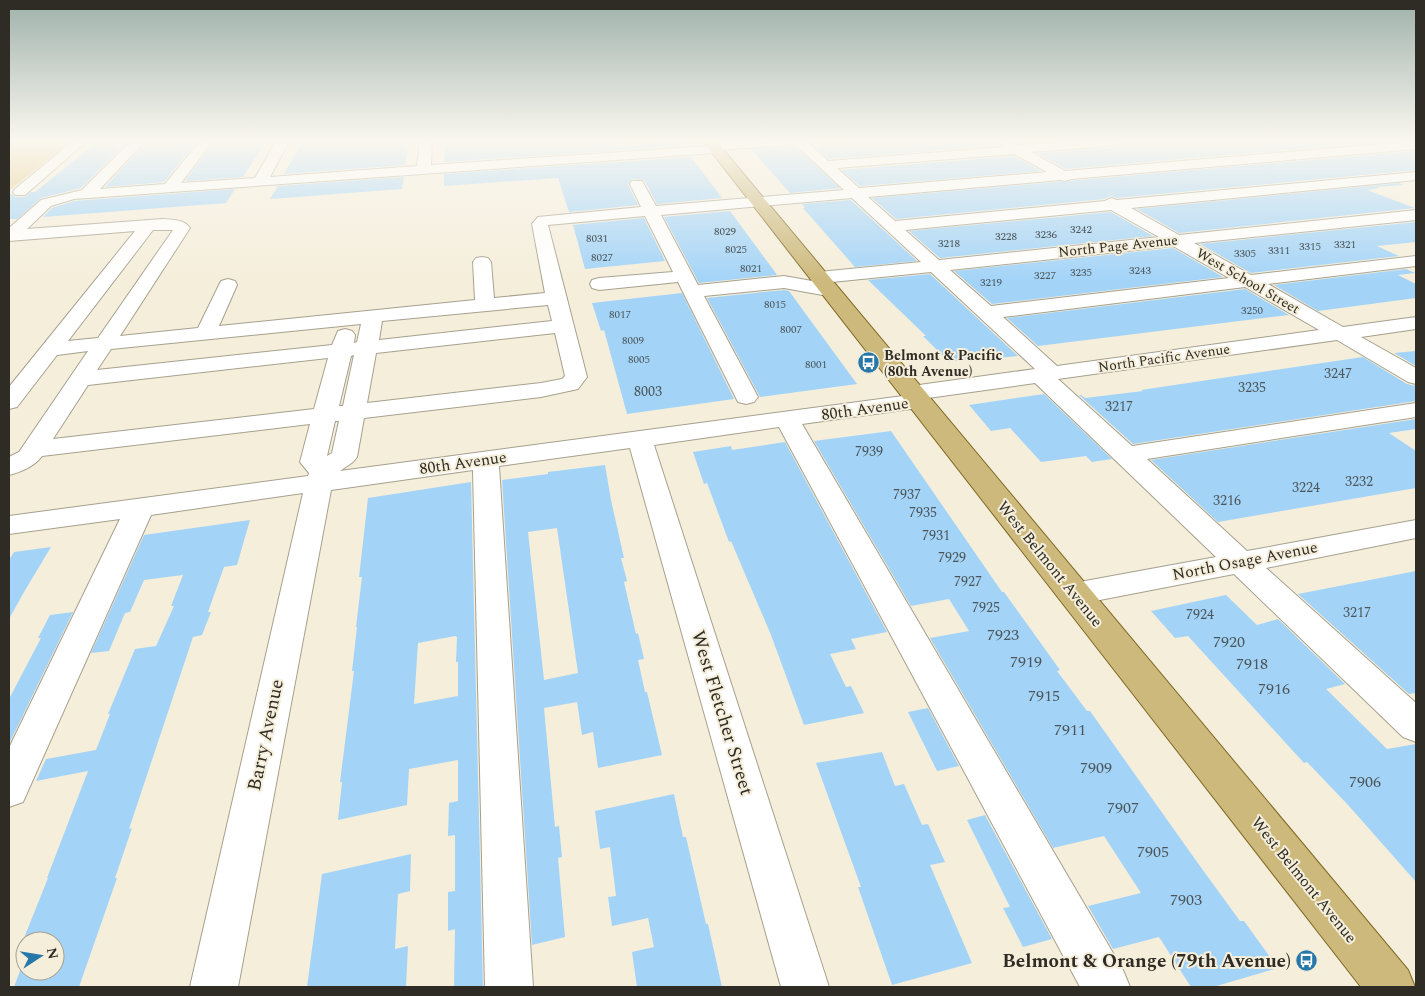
<svg xmlns="http://www.w3.org/2000/svg" width="1425" height="996" font-family="Spectral,serif">
<style>
.green{fill:#e2c881}
.building{fill:#a3d4f8;fill-rule:evenodd}
.lines{fill:none;stroke-linecap:round;stroke-linejoin:round}
.minor-casing{stroke:#a6a08e;stroke-width:2}
.major-casing{stroke:#7f6924;stroke-width:2}
.minor{fill:#fff;fill-rule:evenodd}
.major{fill:#ccb97b;fill-rule:evenodd}
.labels{text-anchor:middle;dominant-baseline:central;stroke-width:4;stroke-linejoin:round;paint-order:stroke}
.far-number-label{font-size:11px;fill:#4c565a}
.far-street-label{font-size:14px;fill:#2f2c25;stroke:#f5eedb}
.far-poi-label{font-size:14px;font-weight:bold;fill:#2f2c25;stroke:#f5eedb;text-anchor:start}
.number-label{font-size:14px;fill:#4c565a}
.street-label{font-size:16px;fill:#2f2c25;stroke:#f5eedb}
.near-number-label{font-size:16px;fill:#4c565a}
.near-street-label{font-size:19px;fill:#2f2c25;stroke:#f5eedb}
.near-poi-label{font-size:19px;font-weight:bold;fill:#2f2c25;stroke:#f5eedb;text-anchor:end}
</style>
<rect width="100%" height="100%" fill="#f5eedb"/>
<path class="green" d="M9,141H71L9,191Z"/>
<path class="building" d="M98,141H128L81,188L41,198L17,219H9V194H12L15,197H25L31,192H35Z
M147,141H197L164,182L105,187Z
M215,141H266L243,177L185,181Z
M303,141H409L405,165L284,174Z
M556,141V144L610,141L612,145L623,146L680,142L683,146L444,162L445,142Z
M887,141H994L998,145L829,159L816,147Z
M1129,141H1389L1065,169L1037,153L1121,147Z
M794,146L840,188L790,193L751,149Z
M1414,151L1416,170L1117,198L1110,196L1104,199L896,219L872,198Z
M1014,156L1041,171L860,186L841,170Z
M691,157L722,198L657,204L644,180L632,179L628,185L638,205L569,212L558,178L444,186V174Z
M404,177L402,189L270,199L278,186Z
M1400,183L1403,185L1376,187L1380,188L1367,190L1415,208L1179,233L1137,209Z
M235,189L226,203L43,217L52,208L74,201Z
M851,200L917,261L855,267L803,208H805L802,204Z
M730,211L775,272L777,275L699,283L664,217Z
M1111,212L1153,236L940,258L909,231Z
M644,218L665,261L585,269L573,225Z
M1416,222V242L1377,246L1399,256L1251,273L1200,244Z
M1173,248L1223,277L992,304L954,271Z
M1406,269L1415,273L1398,275L1416,284V298L1318,311L1274,285Z
M930,274L1018,356L998,358L996,356L949,362L923,336H926L868,280Z
M1245,289L1289,315L1038,346L1007,318Z
M784,290L789,291L857,384L760,397L707,298Z
M682,293L734,399L627,414L604,330L601,331L592,303Z
M1416,351V366L1394,353Z
M1363,357L1407,384L1416,386V401L1133,444L1079,395H1081L1085,398L1143,391L1141,390Z
M1044,394L1112,459L1092,462L1086,456L1041,462L1010,428L991,431L969,405Z
M1416,419V429L1389,433L1416,451V488L1218,522L1151,460Z
M891,431L1002,592H1004L1060,670L1057,671L1087,711H1090L1197,862L1240,921H1244L1278,968L1213,987H1191L1159,937L1113,949L1088,906L1141,893L1104,836L1053,848L930,638L969,631L949,599L911,606L814,441Z
M785,442L887,632L851,639L856,649L830,654L846,687L851,686L864,713L804,725L771,635L731,541L729,542L707,483L704,484L693,452L731,446L732,450Z
M605,465L611,500L624,558H621L627,581L624,582L636,634L638,633L644,659L638,660L645,692H647L662,755L598,768L593,732L582,735L577,702L544,708L555,827L559,826L562,857L558,858L565,937L532,945L502,480L548,474V472ZM557,528L578,673L544,680L528,532Z
M471,482L483,987H454L455,929L448,931V892L455,891V835L448,836L449,803L458,801V760L409,769L407,805L338,820L342,782H340L354,671H352L357,627H356L362,577H359L368,498ZM455,636L457,637L456,662H458V696L414,704L418,643Z
M250,520L237,565L224,567L208,612H211L202,635L193,637L129,829L132,828L115,878H117L79,987H14L25,957V971H55V941H25V952L18,953L48,878H47L88,771L36,781L46,759L96,750L110,714H108L135,649L156,646L174,606H171L183,575L144,580L130,612L125,613L109,651L91,653L144,535Z
M51,547L24,592L9,619V560L14,552Z
M1416,571V693L1409,694L1298,594Z
M1226,595L1257,625L1278,619L1345,684L1326,689L1387,749L1416,744V882L1349,806L1307,762L1304,763L1188,636L1175,638L1151,611Z
M73,612L9,744V699L41,638H38L50,615Z
M928,708L959,766L937,771L908,712Z
M882,752L895,786L904,784L922,825L928,824L945,862L930,865L972,963L892,985L858,887H861L816,763Z
M674,794L683,837H686L706,924H708L722,987H637L632,952L654,947L648,918L612,926L608,897L616,896L610,847L600,849L595,811Z
M985,815L1052,939L1023,947L1003,908L1010,907L967,820Z
M411,854L410,891L398,894L395,949L408,946L406,987H307L322,874Z"/>
<g class="lines">
<defs>
<path id="minor" d="M73,141H87L25,195H15L13,192L15,189Z
M131,141H145L100,189L165,184L200,141H213L181,183L255,178L276,141H289L270,177L417,166L420,141H432L431,165L708,146C723,137 786,141 807,141L828,161L1003,147L996,141H1012L1019,145L1068,141H1127L1121,145L1031,152L1065,171L1416,141V149L1071,179L1065,181L1060,180L868,197L895,221L1105,201L1111,198L1117,200L1416,172V180L1131,208L1179,235L1416,210V220L1194,243L1251,275L1416,256V266L1268,284L1343,327L1416,317V329L1361,337L1416,368V384L1408,382L1337,340L1058,379L1132,446L1416,403V417L1147,459L1247,551L1416,520V538L1266,568L1416,703V742L1403,737L1234,574L1074,605L1063,602L1058,594L1063,586L1074,583L1216,557L1035,383L928,398L930,401L926,406L918,408L802,424L1123,970L1130,987H1080L779,427L654,445L829,987H781L630,448L499,466L533,987H485L473,470L331,490L238,987H190L303,493L151,515L23,802L9,807V748L120,519L9,534V516L308,476L309,473L300,462L310,424L42,456C35,466 21,472 9,475V457L19,452L88,351L57,355L17,407L9,409V387L135,231L9,241V228L41,200L82,190ZM795,144L844,190L656,206L642,181H632L630,184L641,207L538,217L532,224L545,293L494,298L491,262L488,258L482,257L476,258L473,262L475,300L219,326L237,285L235,281L228,279L221,281L219,285L198,328L120,336L190,228C184,219 173,220 163,219L27,229L51,206L74,199L714,153L720,150ZM1014,154L1047,172L859,188L837,168ZM852,198L921,262L819,272L812,274L810,278L812,281L784,276L698,285L661,215ZM1111,210L1159,237L939,260L905,230ZM645,216L673,272L599,278L592,280L590,284L592,288L599,290L678,282L738,402L746,404L754,402L758,397L704,296L784,288L828,296L835,294L837,290L835,286L822,283L931,272L1035,369L912,386L904,388L900,393L903,396L340,471L353,462L357,457L364,418L541,397L578,389L587,377L548,225ZM153,230H173L98,338L68,341ZM1173,246L1229,278L991,306L950,270ZM1245,287L1319,330L1057,366L1003,317ZM548,305L552,321L379,340L382,321ZM361,324L357,342L354,343L355,335L352,331L345,329L338,331L332,345L97,370L111,349ZM555,333L565,376L562,379L541,383L367,403L376,353ZM354,355L343,406H339L351,356ZM328,358L314,409L53,439L88,385ZM335,421H339L332,453L327,456Z"/>
<path id="major" d="M703,141H716L1408,970L1415,987H1361Z"/>
</defs>
<use href="#minor" class="minor-casing"/>
<use href="#major" class="major-casing"/>
<use href="#minor" class="minor"/>
<use href="#major" class="major"/>
</g>
<linearGradient id="sky" x2="0" y2="1"><stop stop-color="#9fb2ab"/><stop offset="0.5" stop-color="#faf7ef"/><stop offset="1" stop-color="#faf7ef" stop-opacity="0"/></linearGradient>
<rect width="1425" height="281" fill="url(#sky)"/>
<defs>
<symbol id="bus-disc" viewBox="-11 -11 22 22"><circle r="9.5" fill="#2877a9" stroke="#f5eedb"/><path d="M-5-6H5V4H4V6H2V4H-2V6H-4V4H-5ZM-3.5-4V0h7V-4ZM-3.5 1.2v1.5H-2V1.2ZM2 1.2v1.5H3.5V1.2Z" fill="#fff"/></symbol>
</defs>
<g fill-rule="evenodd">
<use href="#bus-disc" x="856" y="350" width="25" height="25"/>
<use href="#bus-disc" x="1294" y="948" width="25" height="25"/>
</g>
<g class="labels">
<g class="far-number-label">
<text x="1081" y="229">3242</text>
<text x="725" y="231">8029</text>
<text x="1046" y="234">3236</text>
<text x="1006" y="236">3228</text>
<text x="597" y="238">8031</text>
<text x="949" y="243">3218</text>
<text x="1345" y="244">3321</text>
<text x="1310" y="246">3315</text>
<text x="736" y="249">8025</text>
<text x="1279" y="250">3311</text>
<text x="1245" y="253">3305</text>
<text x="602" y="257">8027</text>
<text x="751" y="268">8021</text>
<text x="1140" y="270">3243</text>
<text x="1081" y="272">3235</text>
<text x="1045" y="275">3227</text>
<text x="991" y="282">3219</text>
<text x="775" y="304">8015</text>
<text x="1252" y="310">3250</text>
<text x="620" y="314">8017</text>
<text x="791" y="329">8007</text>
<text x="633" y="340">8009</text>
<text x="639" y="359">8005</text>
<text x="816" y="364">8001</text>
</g>
<g class="far-street-label">
<text transform="translate(1118 246) rotate(-6)">North Page Avenue</text>
<text transform="translate(1248 281) rotate(30)">West School Street</text>
<text transform="translate(1164 358) rotate(-8)">North Pacific Avenue</text>
</g>
<g class="far-poi-label">
<text x="884" y="355">Belmont &amp; Pacific<tspan x="884" dy="16">(80th Avenue)</tspan></text>
</g>
<g class="number-label">
<text x="1338" y="373">3247</text>
<text x="1252" y="387">3235</text>
<text x="648" y="391">8003</text>
<text x="1119" y="406">3217</text>
<text x="869" y="451">7939</text>
<text x="1359" y="481">3232</text>
<text x="1306" y="487">3224</text>
<text x="907" y="494">7937</text>
<text x="1227" y="500">3216</text>
<text x="923" y="512">7935</text>
<text x="936" y="535">7931</text>
<text x="952" y="557">7929</text>
<text x="968" y="581">7927</text>
<text x="986" y="607">7925</text>
<text x="1357" y="612">3217</text>
<text x="1200" y="614">7924</text>
</g>
<g class="street-label">
<text transform="translate(865 409) rotate(-8)">80th Avenue</text>
<text transform="translate(463 463) rotate(-8)">80th Avenue</text>
<text transform="translate(1245 561) rotate(-11)">North Osage Avenue</text>
<text transform="translate(1050 564) rotate(51)">West Belmont Avenue</text>
<text transform="translate(1304 880) rotate(51)">West Belmont Avenue</text>
</g>
<g class="near-number-label">
<text x="1003" y="635">7923</text>
<text x="1229" y="642">7920</text>
<text x="1026" y="662">7919</text>
<text x="1252" y="664">7918</text>
<text x="1274" y="689">7916</text>
<text x="1044" y="696">7915</text>
<text x="1070" y="730">7911</text>
<text x="1096" y="768">7909</text>
<text x="1365" y="782">7906</text>
<text x="1123" y="808">7907</text>
<text x="1153" y="852">7905</text>
<text x="1186" y="900">7903</text>
</g>
<g class="near-street-label">
<text transform="translate(722 713) rotate(73)">West Fletcher Street</text>
<text transform="translate(266 735) rotate(-78)">Barry Avenue</text>
</g>
<g class="near-poi-label">
<text x="1291" y="961">Belmont &amp; Orange (79th Avenue)</text>
</g>
</g>
<rect width="1425" height="996" fill="none" stroke="#2f2c25" stroke-width="20"/>
<g transform="translate(40 956) rotate(78)"><circle r="24" fill="#f5eedb" stroke="#a6a092"/>
<path d="M0-4L9 19L0 12L-9 19Z" fill="#2877a9"/>
<text y="-8" font-size="14" font-weight="bold" text-anchor="middle" fill="#2f2c25">N</text>
</g>
</svg>
